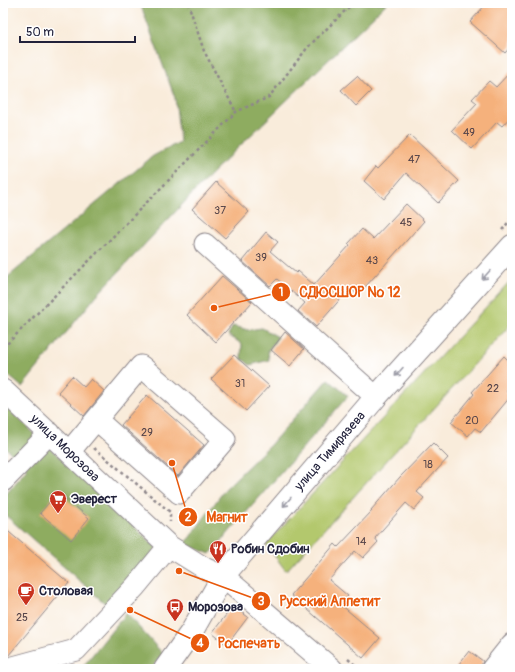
<svg xmlns="http://www.w3.org/2000/svg" width="515" height="672" font-family="Pangolin,sans-serif">
<style>
.green{fill:#b3c86d;stroke:#6a7554}
.forest{fill:#8eac60;stroke:#58674e}
.building{fill:#f5b17b}
.lines{fill:none;stroke-linecap:round;stroke-linejoin:round}
.minor-casing{stroke:#8e878b;stroke-width:23}
.major-casing{stroke:#8e878b;stroke-width:24}
.path{stroke:#8e878b;stroke-width:2.5;stroke-dasharray:3 3;stroke-linecap:butt}
.minor{stroke:#fff;stroke-width:21}
.major{stroke:#fff;stroke-width:22}
.oneway{stroke:#9c9ca7}
.labels{text-anchor:middle;dominant-baseline:central;stroke-width:3;stroke-linejoin:round;paint-order:stroke}
.number-label{font-size:11px;fill:#57464b}
.street-label{font-size:13px;fill:#22223b;stroke:#fff}
.poi-label{font-size:13px;font-weight:bold;fill:#22223b;stroke:#fff;text-anchor:start}
.leader{fill:none;stroke:#e8590c;stroke-width:1.5}
.callout-dot{fill:#e8590c;stroke:#fff;stroke-width:1.5}
.mark-label{font-size:12px;text-anchor:middle;font-weight:bold;fill:#fff}
.callout-label{font-size:14px;text-anchor:middle;font-weight:bold;fill:#e8590c;stroke:#fff;stroke-width:3;stroke-linejoin:round;paint-order:stroke}
</style>
<rect width="100%" height="100%" fill="#fff"/>
<filter id="ink" filterUnits="userSpaceOnUse"><feTurbulence type="fractalNoise" baseFrequency=".025" numOctaves="2"/><feDisplacementMap in="SourceGraphic" scale="8" xChannelSelector="R" yChannelSelector="G"/><feConvolveMatrix kernelMatrix="1 2 1 2 8 2 1 2 1" color-interpolation-filters="sRGB"/></filter>
<filter id="wash" filterUnits="userSpaceOnUse"><feTurbulence type="fractalNoise" baseFrequency=".012" numOctaves="4" result="noise"/><feDisplacementMap in="SourceGraphic" scale="16" xChannelSelector="R" yChannelSelector="G"/><feGaussianBlur stdDeviation="0.9" result="paint"/><feColorMatrix in="noise" values="0 0 0 0 0 0 0 0 0 0 0 0 0 0 0 0 0 1.4 0 .05"/><feComposite in="paint" operator="in"/></filter>
<g filter="url(#wash)">
<rect width="100%" height="100%" fill="#f9ecdb"/>
<path class="green" d="M512,279V323L286,571L266,544Z"/>
<path class="forest" d="M140,3H387L213,172L96,296L22,387L3,371V281L153,156L180,142L175,98Z
M233,326L248,330L262,328L278,337L268,351L269,360L250,365L241,358L242,344L228,335Z
M328,379L348,396L210,554L185,544L226,488L271,444Z
M3,404L157,548L108,606L3,513V498L27,469L3,445Z
M126,613L163,654L151,669H81Z"/>
<g id="blocks">
<path class="building" d="M487,3H512V45L505,53L470,22Z
M512,70V115L502,126L497,122L472,149L452,130L477,103L472,99L489,81L496,87Z
M357,76L371,91L356,106L341,90Z
M410,135L459,181L438,203L406,173L384,199L364,181L376,166L378,168Z
M216,182L249,212L225,238L192,209Z
M406,204L424,221L358,295L350,288L316,327L298,311L305,303L277,279L270,286L242,261L266,232L278,242L270,251L296,273L298,271L314,285L350,245L348,244L362,229L373,239Z
M222,276L252,302L216,342L187,315Z
M285,332L304,349L290,366L271,350Z
M234,355L269,386L246,411L211,379Z
M504,356L512,364V384L506,391L511,396L481,432L475,428L468,436L451,422L474,394L472,392Z
M72,376L84,387L91,379L104,391L84,416L58,392Z
M147,395L204,445L178,476L121,425Z
M433,443L448,458L417,492L424,498L414,510L406,503L375,538L378,542L363,558L355,551L329,580L348,596L340,604L380,638L363,658L291,595L335,544L338,547L372,511L371,510L400,477Z
M58,492L89,518L71,540L40,513Z
M3,527L69,583L8,656L3,657Z
M233,606L248,617L227,645L212,633Z
M469,651L483,661L480,669H455Z"/>
</g>
</g>
<g filter="url(#ink)">
<use href="#blocks" fill-opacity="0" stroke="#8e878b" stroke-width="1"/>
<g class="lines">
<defs>
<path id="minor" d="M205,244L376,397
M3,390L169,546L206,569L223,576L332,669
M69,452L141,366L225,439L179,493L97,420
M3,481L50,433
M6,669L76,650L135,587L169,546
M492,669L512,644"/>
<path id="major" d="M165,669L192,631L223,576L376,397L512,246"/>
</defs>
<use href="#minor" class="minor-casing"/>
<use href="#major" class="major-casing"/>
<path class="path" d="M188,3L204,51L236,112
M502,230L512,218
M3,348L236,112L269,97L308,47L353,3
M94,448L170,512V522
M348,659L360,669"/>
<use href="#minor" class="minor"/>
<use href="#major" class="major"/>
</g>
<defs><path id="oneway-shaft" d="M-6 0H5M1.5-3L5.5 0L1.5 3" fill="none" stroke-width="1.6" stroke-linecap="round" stroke-linejoin="round"/></defs>
<g class="oneway">
<use href="#oneway-shaft" transform="translate(486 275) rotate(132)"/>
<use href="#oneway-shaft" transform="translate(399 372) rotate(132)"/>
<use href="#oneway-shaft" transform="translate(287 502) rotate(131)"/>
</g>
</g>
<defs>
<symbol id="supermarket-pin" viewBox="-11 -11 22 30"><path d="M0 17L-7.5 6A9.5 9.5 0 1 1 7.5 6Z" fill="#c8321e" stroke="#fff"/><path d="M-6-5.5h2.5l.6 2H6L4.5 2H-2.5L-4.4-4H-6ZM-1.5 3.2a1.3 1.3 0 1 0 .1 0ZM3 3.2a1.3 1.3 0 1 0 .1 0Z" fill="#fff"/></symbol>
<symbol id="restaurant-pin" viewBox="-11 -11 22 30"><path d="M0 17L-7.5 6A9.5 9.5 0 1 1 7.5 6Z" fill="#c8321e" stroke="#fff"/><path d="M-5-6h1v4h1v-4h1v4h1v-4h1v5L-1.5 .5V6h-2V.5L-5-1ZM5-6V6H3V1.5H1.5Q1.5-4 5-6Z" fill="#fff"/></symbol>
<symbol id="cafe-pin" viewBox="-11 -11 22 30"><path d="M0 17L-7.5 6A9.5 9.5 0 1 1 7.5 6Z" fill="#c8321e" stroke="#fff"/><path d="M-5.5-4.5H6V0H3Q3 3.5 0 3.5H-2.5Q-5.5 3.5-5.5 0ZM3-3.2v2h1.7v-2ZM-6 4.5H4V6H-6Z" fill="#fff"/></symbol>
<symbol id="bus-pin" viewBox="-11 -11 22 30"><path d="M0 17L-7.5 6A9.5 9.5 0 1 1 7.5 6Z" fill="#c8321e" stroke="#fff"/><path d="M-5-6H5V4H4V6H2V4H-2V6H-4V4H-5ZM-3.5-4V0h7V-4ZM-3.5 1.2v1.5H-2V1.2ZM2 1.2v1.5H3.5V1.2Z" fill="#fff"/></symbol>
</defs>
<g fill-rule="evenodd">
<use href="#supermarket-pin" x="48" y="489" width="20" height="27"/>
<use href="#restaurant-pin" x="208" y="539" width="20" height="27"/>
<use href="#cafe-pin" x="16" y="581" width="20" height="27"/>
<use href="#bus-pin" x="165" y="597" width="20" height="27"/>
</g>
<g class="labels">
<g class="number-label">
<text x="469" y="132">49</text>
<text x="414" y="159">47</text>
<text x="220" y="210">37</text>
<text x="406" y="222">45</text>
<text x="261" y="257">39</text>
<text x="372" y="260">43</text>
<text x="240" y="383">31</text>
<text x="493" y="388">22</text>
<text x="472" y="420">20</text>
<text x="147" y="432">29</text>
<text x="428" y="464">18</text>
<text x="361" y="541">14</text>
<text x="22" y="617">25</text>
</g>
<g class="street-label">
<text transform="translate(65 448) rotate(44)">улица Морозова</text>
<text transform="translate(330 451) rotate(-49)">улица Тимирязева</text>
</g>
<g class="poi-label">
<text x="71" y="499">Эверест</text>
<text x="231" y="549">Робин Сдобин</text>
<text x="39" y="591">Столовая</text>
<text x="188" y="607">Морозова</text>
</g>
</g>
<path class="leader" d="M214 308L281 292M172 463L188 517M179 571L261 601M130 610L200 643"/>
<g class="callout-dot">
<circle cx="214" cy="308" r="4"/>
<circle cx="172" cy="463" r="4"/>
<circle cx="179" cy="571" r="4"/>
<circle cx="130" cy="610" r="4"/>
<circle cx="281" cy="292" r="10"/>
<circle cx="188" cy="517" r="10"/>
<circle cx="261" cy="601" r="10"/>
<circle cx="200" cy="643" r="10"/>
</g>
<g class="mark-label">
<text x="281" y="296">1</text>
<text x="188" y="521">2</text>
<text x="261" y="605">3</text>
<text x="200" y="647">4</text>
</g>
<g class="callout-label">
<text x="350" y="297">СДЮСШОР № 12</text>
<text x="227" y="522">Магнит</text>
<text x="330" y="606">Русский Аппетит</text>
<text x="249" y="648">Роспечать</text>
</g>
<rect width="515" height="672" fill="none" stroke="#fff" stroke-width="16"/>
<path d="M20 36v6h115v-6" fill="none" stroke="#22223b" stroke-width="2"/>
<text x="26" y="36" font-size="12" fill="#22223b" stroke="#ffffff" stroke-width="3" paint-order="stroke">50 m</text>
</svg>
